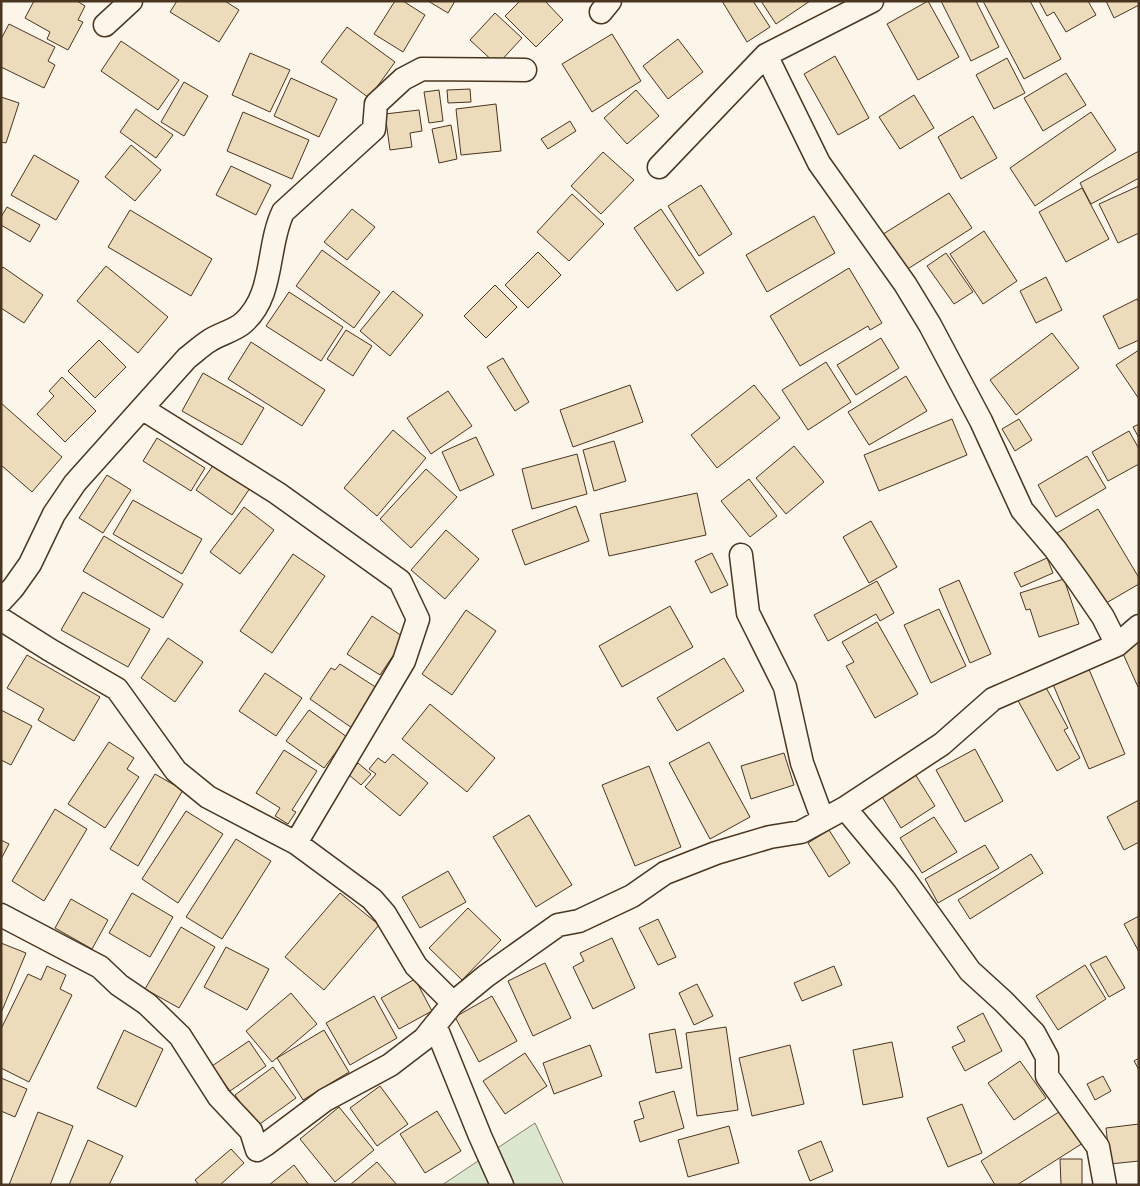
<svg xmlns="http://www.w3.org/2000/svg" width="1140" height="1186" font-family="Barlow,sans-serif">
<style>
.green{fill:#dce7d0;stroke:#887966}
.building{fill:#ecdcbc;stroke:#4a3520}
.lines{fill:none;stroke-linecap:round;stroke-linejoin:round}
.street-casing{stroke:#4a3520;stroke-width:25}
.street{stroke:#fbf6e9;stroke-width:22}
</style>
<rect width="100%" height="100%" fill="#fbf6e9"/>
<path class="green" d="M535,1123L564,1185H442Z"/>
<path class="building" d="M34,1H77L85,6L78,20L83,22L68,50L47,39L50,32L25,18Z
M177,1H225L239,10L219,42L170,12Z
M395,1H403L425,15L403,52L374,34Z
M428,1H455L448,13Z
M520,1H545L563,20L536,47L505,16Z
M722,1H753L770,27L747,42Z
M761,1H810L776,24Z
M928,1L959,57L918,80L887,24Z
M941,1H976L999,47L971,61Z
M983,1H1030L1061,59L1024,79Z
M1039,1H1088L1096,15L1066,32L1054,12L1047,16Z
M1106,1H1139V5L1114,18Z
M495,13L522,38L497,65L470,40Z
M9,24L55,47L48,61L55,65L44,88L1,67V39Z
M347,27L395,62L369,98L321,62Z
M612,34L641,81L592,112L562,64Z
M678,39L703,72L668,99L643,66Z
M121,41L179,80L158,110L101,71Z
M250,53L290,70L270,112L232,95Z
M835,56L869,118L838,135L804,74Z
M1007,58L1025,93L994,109L976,75Z
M1066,73L1086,105L1043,131L1024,98Z
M291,78L337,99L319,137L274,116Z
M184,82L208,96L184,136L161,122Z
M470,89L471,102L448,103L447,90Z
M439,90L443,121L429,123L424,92Z
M636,90L659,116L627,144L604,118Z
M914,95L934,128L900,149L879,117Z
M1,97L19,103L6,143L1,142Z
M496,104L501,151L461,155L456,109Z
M136,109L173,135L156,158L120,132Z
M419,110L422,131L410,133L412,147L390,150L385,114Z
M243,112L309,140L292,179L227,151Z
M1091,112L1116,150L1035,206L1010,168Z
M973,116L997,158L961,179L938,137Z
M570,121L576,131L548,149L541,139Z
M451,125L457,159L439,163L432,129Z
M131,145L161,170L135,201L105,177Z
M1139,151V178L1091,204L1080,183Z
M603,152L634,180L601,214L571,186Z
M34,155L79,181L56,220L11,195Z
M231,166L271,185L256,215L216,195Z
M701,185L732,234L699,256L668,206Z
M1139,186V233L1118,243L1099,204Z
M1082,188L1109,239L1066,262L1039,212Z
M949,193L972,228L903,272L880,236Z
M572,194L604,224L569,261L537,232Z
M7,207L40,225L30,242L1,225V217Z
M352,209L375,227L347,260L324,242Z
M661,209L704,273L677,291L634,228Z
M130,210L212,259L191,296L108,247Z
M814,216L835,253L767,292L746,255Z
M984,231L1017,281L983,304L950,254Z
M322,250L380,292L354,328L296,286Z
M538,252L561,275L528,308L505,285Z
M946,253L973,292L954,304L927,266Z
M106,266L168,317L138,353L77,301Z
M3,267L43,295L24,323L1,308V270Z
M849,268L882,323L870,330L868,326L800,366L770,316Z
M1046,277L1062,310L1036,323L1020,291Z
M495,285L517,307L486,338L464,316Z
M393,291L423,315L390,356L360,331Z
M289,292L343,327L321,361L266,326Z
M1137,299L1139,303V340L1119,349L1103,316Z
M346,330L372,346L353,376L327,359Z
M1052,333L1079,368L1016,415L990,380Z
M881,338L899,368L856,395L837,365Z
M99,340L126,367L95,398L68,371Z
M251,342L325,390L302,426L228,379Z
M1139,350V399L1116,365Z
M503,358L529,402L515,411L487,367Z
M826,362L851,402L808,430L782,390Z
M203,373L264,408L242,445L182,411Z
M906,376L927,411L869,445L848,412Z
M62,377L96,411L65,442L37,414L54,396L49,391Z
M630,385L643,422L573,447L560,410Z
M754,385L780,418L717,468L691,435Z
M448,391L472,426L431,454L407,418Z
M1,403L62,457L32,492L1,465Z
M952,419L967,455L879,491L864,455Z
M1019,419L1032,440L1015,451L1002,429Z
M1139,424V438L1133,427Z
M393,430L426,458L377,516L344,488Z
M1129,431L1139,449V464L1108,481L1092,452Z
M476,437L494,475L460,491L442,452Z
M157,438L205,468L191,491L143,461Z
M614,441L626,481L594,491L583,450Z
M794,446L824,482L786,514L756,478Z
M577,454L587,494L532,509L522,469Z
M1087,456L1106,488L1056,517L1038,485Z
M214,464L250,488L232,515L196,490Z
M426,469L457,497L411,548L380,519Z
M107,475L131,490L103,533L79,518Z
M749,479L777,516L750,537L721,501Z
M697,493L706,535L609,556L600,514Z
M133,500L202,539L182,574L113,534Z
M576,506L589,541L525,565L512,530Z
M244,507L274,530L240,574L210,552Z
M1098,509L1139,578V584L1101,606L1057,533Z
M871,521L897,567L869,583L843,537Z
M446,530L479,559L445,599L411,570Z
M104,536L183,584L163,618L83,571Z
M712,553L728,585L711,593L695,561Z
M293,554L325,576L272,653L240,631Z
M1047,558L1053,573L1021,587L1014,573Z
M1064,579L1079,624L1039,637L1030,609L1026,610L1020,593Z
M959,580L991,654L970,663L939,589Z
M877,581L894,613L880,621L876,614L828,641L814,615Z
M83,592L150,629L128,667L61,630Z
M670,606L693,647L622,687L599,646Z
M939,609L966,666L931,683L904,625Z
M466,610L496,631L452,695L422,674Z
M372,616L405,638L380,675L347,654Z
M877,622L918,694L875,718L846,666L854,662L842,642Z
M168,638L203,662L175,702L141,678Z
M1139,638V687H1138L1120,647Z
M27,655L100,697L74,741L38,720L44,709L7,688Z
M724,658L744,691L677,731L657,698Z
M340,664L377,688L355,730L310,699L331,668L335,670Z
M1088,667L1125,754L1089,769L1052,682Z
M265,673L302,698L276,736L239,711Z
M1043,682L1068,728L1064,730L1080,758L1057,771L1016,697Z
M430,704L495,758L467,792L402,739Z
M1,710L32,726L11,765L1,760Z
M309,710L347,737L324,768L286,741Z
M109,742L134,758L127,769L139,777L105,828L68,804Z
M709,742L750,817L710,839L669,763Z
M975,749L1003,801L965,822L936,770Z
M284,750L317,771L292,810L296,812L288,824L275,816L280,808L256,793Z
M784,753L794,785L751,799L741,766Z
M393,754L428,783L400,816L365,787L376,774L369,769L378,758L385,763Z
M358,763L371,774L361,785L348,774Z
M649,766L681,847L635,866L602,785Z
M155,774L183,790L138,866L110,849Z
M915,774L935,806L901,828L881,795Z
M1139,800V842L1124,850L1107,817Z
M55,809L87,829L44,901L12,881Z
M186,811L223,834L178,903L142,879Z
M529,815L572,885L536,907L493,837Z
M934,817L957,852L922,873L900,838Z
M829,830L850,863L829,877L808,843Z
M236,839L271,861L222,939L186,917Z
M1,840L9,844L1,859Z
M985,845L999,868L938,903L925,879Z
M1031,854L1043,873L970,919L958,900Z
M448,871L466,902L420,928L402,897Z
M132,893L173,917L150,957L109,933Z
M340,893L379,925L324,990L285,957Z
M71,899L108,920L92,949L55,928Z
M468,908L501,940L462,980L429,948Z
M1139,916V952L1124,924Z
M658,919L676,957L658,965L639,928Z
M181,927L215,947L179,1008L145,989Z
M612,938L635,988L593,1009L573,967L584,961L580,953Z
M1,943L26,953L1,1013Z
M226,947L269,969L247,1010L204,987Z
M1106,956L1125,988L1109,997L1090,964Z
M545,963L571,1018L533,1036L508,981Z
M1085,965L1106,999L1058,1030L1036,996Z
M47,966L66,975L60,989L72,995L29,1082L1,1068V1029L28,974L41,980Z
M834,966L842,985L802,1001L794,983Z
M415,979L432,1011L399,1029L381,998Z
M697,984L713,1016L694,1025L679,993Z
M291,993L317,1024L272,1062L246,1031Z
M374,996L397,1038L350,1065L326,1023Z
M492,996L517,1041L479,1062L455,1017Z
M983,1013L1002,1051L965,1071L952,1047L965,1041L957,1027Z
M726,1027L738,1110L697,1116L686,1033Z
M675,1029L682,1068L656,1073L649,1034Z
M124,1030L163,1049L136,1107L97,1088Z
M324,1030L349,1072L303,1100L277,1058Z
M249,1041L266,1066L230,1091L212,1066Z
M892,1042L903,1097L863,1105L853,1050Z
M590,1045L602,1076L554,1094L543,1063Z
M790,1045L804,1104L752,1116L739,1058Z
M525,1053L547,1086L505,1114L483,1081Z
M1139,1058V1070L1134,1061Z
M1020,1061L1046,1098L1014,1120L988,1083Z
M273,1067L296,1098L257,1126L235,1095Z
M1103,1076L1111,1091L1095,1100L1087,1084Z
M1,1078L27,1089L15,1117L1,1111Z
M380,1086L408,1124L377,1146L350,1108Z
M674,1091L684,1128L640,1142L634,1121L644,1118L639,1102Z
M962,1104L982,1153L948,1167L927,1118Z
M339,1107L374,1150L335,1182L300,1139Z
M1062,1110L1083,1143L1017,1185H995L981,1161Z
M437,1111L461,1151L425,1173L400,1134Z
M38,1112L73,1126L50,1185H9Z
M1139,1124V1161L1110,1164L1106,1128Z
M729,1126L739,1163L688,1177L678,1140Z
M88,1140L123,1156L109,1185H69Z
M821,1141L833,1171L810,1181L798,1151Z
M231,1149L244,1163L220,1185H199L195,1180Z
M1060,1159H1082V1185H1061Z
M377,1162L397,1185H350Z
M294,1165L309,1185H269Z"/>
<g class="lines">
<defs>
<path id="street" d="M601,12L610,1
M105,25L131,1
M766,55L819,163L905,284L930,325L981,421L1022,510L1055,549L1079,582L1103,617L1117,645
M659,167L766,55L872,1
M143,409L277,493L400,581L418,619L404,661L296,843
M741,555L748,613L785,687L802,763L823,820
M1,601L13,588L30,564L54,514L75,483L187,358C195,352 201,346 209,341C219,334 234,331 243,323C275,295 266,248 283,212L374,129L376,104L403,79L422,69L525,70
M1,619L50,650L117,689L176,771L208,797L296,843L372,899L385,914L416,966L453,1003
M845,808L904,879L970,971L1004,1002L1034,1033L1047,1057V1076L1098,1147L1105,1185
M1,915L100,967L119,985L147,1004L180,1036L219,1097L251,1131L257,1150L265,1145L325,1100L390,1065L424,1039L453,1003L486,976L558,925L579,921L632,896L665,873L716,853L770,837L801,832L845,808L942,744L993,699L1117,645L1139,626
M435,1025L480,1136L502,1185"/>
</defs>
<use href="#street" class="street-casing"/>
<use href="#street" class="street"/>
</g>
<rect width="1140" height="1186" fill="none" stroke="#4a3520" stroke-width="5"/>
</svg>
